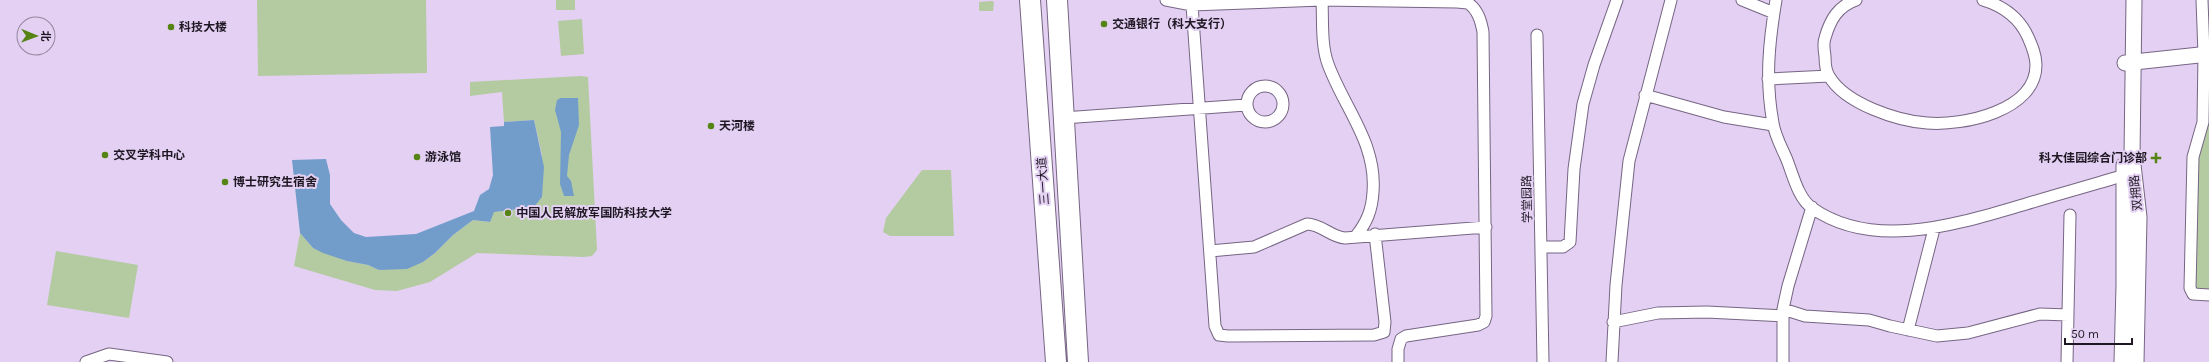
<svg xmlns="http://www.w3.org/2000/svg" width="2209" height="362" font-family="Karla,'Noto Sans SC',sans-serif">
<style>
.green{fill:#b4cba1}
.water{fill:#729dcb}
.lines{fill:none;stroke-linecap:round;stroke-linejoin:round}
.street-casing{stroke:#766583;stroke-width:13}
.secondary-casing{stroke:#766583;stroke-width:17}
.highway-casing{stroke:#766583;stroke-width:22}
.street{stroke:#fff;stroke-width:11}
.secondary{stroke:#fff;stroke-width:15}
.highway{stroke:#fff;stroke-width:20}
.poi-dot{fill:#558414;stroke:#e3d0f2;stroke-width:1.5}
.labels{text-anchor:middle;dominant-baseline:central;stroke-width:4;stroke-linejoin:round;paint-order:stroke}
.poi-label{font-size:12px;font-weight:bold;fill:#1f1824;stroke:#e3d0f2;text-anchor:start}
.street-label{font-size:12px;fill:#1f1824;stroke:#e3d0f2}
</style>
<rect width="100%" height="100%" fill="#e3d0f2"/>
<path class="green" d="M257,0H426L427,73L258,76Z
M556,0H575V10H556Z
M992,1L994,2L993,11H979V2Z
M582,19L584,54L561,56L558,21Z
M2209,54V295H2190L2193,158Z
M581,76L588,77L597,250L592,256L584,257L477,253L430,282L397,291L375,290L294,266L300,233L313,248L347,261L368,265L379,270L423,262L435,253L453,235L473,220L489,222L493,212L534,207L542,155L534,120L504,122L502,92L470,96V82Z
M922,170H951L954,236H890L883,232L886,218Z
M56,251L138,265L129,318L47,305Z"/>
<path class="water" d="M561,98H578L579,125L569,155L567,176L571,181L574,196H564L560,184L561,132L555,110L557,100Z
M534,120L544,167L542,197L534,207L494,212L490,222L473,220L453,235L435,253L423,262L407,269L379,270L368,265L347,261L323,253L313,248L300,233L292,160L326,159L330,175V204L341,220L354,233L366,237L416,234L474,211L480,195L489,189L493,175L490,127L504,126V122Z"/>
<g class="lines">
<defs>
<path id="street" d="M1166,0L1192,5L1322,0L1457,2L1468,3C1478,10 1481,21 1483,32L1486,316L1484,322L1478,325L1406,336L1401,339L1398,349V362
M1322,0C1323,21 1321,45 1328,64C1344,108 1377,143 1373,192C1372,210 1367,222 1356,236
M1742,0L1774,13
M1776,0C1769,42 1765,80 1773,123C1775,136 1782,148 1787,160C1793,175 1798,198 1812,208C1875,252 1960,223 2026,204C2059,194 2092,185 2125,175
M1856,0C1838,6 1830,20 1825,38C1823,43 1824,50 1825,56C1825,62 1825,70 1829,76C1845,104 1898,121 1927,123C1963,126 2036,111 2036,65C2036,55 2032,46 2028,37C2019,17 2003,6 1983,0
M2202,0L2204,54L2203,122L2193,157L2190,288L2193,294L2209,295
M1192,5L1215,326L1219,335L1228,336L1374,335L1384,332L1385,322L1375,234
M1537,35L1543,362
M1768,79L1829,76
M1247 104a18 18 0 1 1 36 0a18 18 0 1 1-36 0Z
M1645,95L1724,117L1773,125
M1063,118L1246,105
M1541,247H1563L1570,242L1574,169L1583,104L1594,65L1617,0
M1210,251L1254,247L1307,224C1321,224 1331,237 1345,238L1486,227
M1783,309L1805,316L1869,320L1890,326L1937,336L1968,333L2040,314L2068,315
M1613,322L1658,313L1707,312L1783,316
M1908,330L1934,229
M86,362L109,354L167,362
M1612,362L1616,285L1629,161L1671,0
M1783,362V309L1788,286L1812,207
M2067,362L2070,215"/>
<path id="secondary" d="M2134,0L2132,156L2139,217L2136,362
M2125,63L2209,54
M2122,362L2124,286V165"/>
<path id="highway" d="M1030,0L1056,362
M1057,0L1078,362"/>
</defs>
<use href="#street" class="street-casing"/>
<use href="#secondary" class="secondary-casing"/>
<use href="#highway" class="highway-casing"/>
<use href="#street" class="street"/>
<use href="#secondary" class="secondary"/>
<use href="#highway" class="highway"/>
</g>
<g class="poi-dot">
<circle cx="1104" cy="24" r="4"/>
<circle cx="171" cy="27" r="4"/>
<circle cx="711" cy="126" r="4"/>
<circle cx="105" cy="155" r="4"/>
<circle cx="417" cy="157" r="4"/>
<path d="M2154 152h4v4h4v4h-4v4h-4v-4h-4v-4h4z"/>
<circle cx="225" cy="182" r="4"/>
<circle cx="508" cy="213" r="4"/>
</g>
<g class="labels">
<g class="poi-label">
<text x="1112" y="24">交通银行（科大支行）</text>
<text x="179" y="27">科技大楼</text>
<text x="719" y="126">天河楼</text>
<text x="113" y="155">交叉学科中心</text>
<text x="425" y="157">游泳馆</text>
<text x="2147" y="158" text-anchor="end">科大佳园综合门诊部</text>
<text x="233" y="182">博士研究生宿舍</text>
<text x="516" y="213">中国人民解放军国防科技大学</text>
</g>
<g class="street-label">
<text transform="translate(1043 181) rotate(-94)">三一大道</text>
<text transform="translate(2136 193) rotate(-96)">双拥路</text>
<text transform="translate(1527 199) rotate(-91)">学堂园路</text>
</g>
</g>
<g transform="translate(36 36) rotate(91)"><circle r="19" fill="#e3d0f2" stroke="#9586a0"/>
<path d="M0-3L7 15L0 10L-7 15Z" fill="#558414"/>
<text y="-6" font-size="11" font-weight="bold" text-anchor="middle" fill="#1f1824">北</text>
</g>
<path d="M2065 338v6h67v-6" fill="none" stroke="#1f1824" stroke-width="2"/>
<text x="2071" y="338" font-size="12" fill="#1f1824" stroke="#e3d0f2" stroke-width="3" paint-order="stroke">50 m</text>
</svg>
